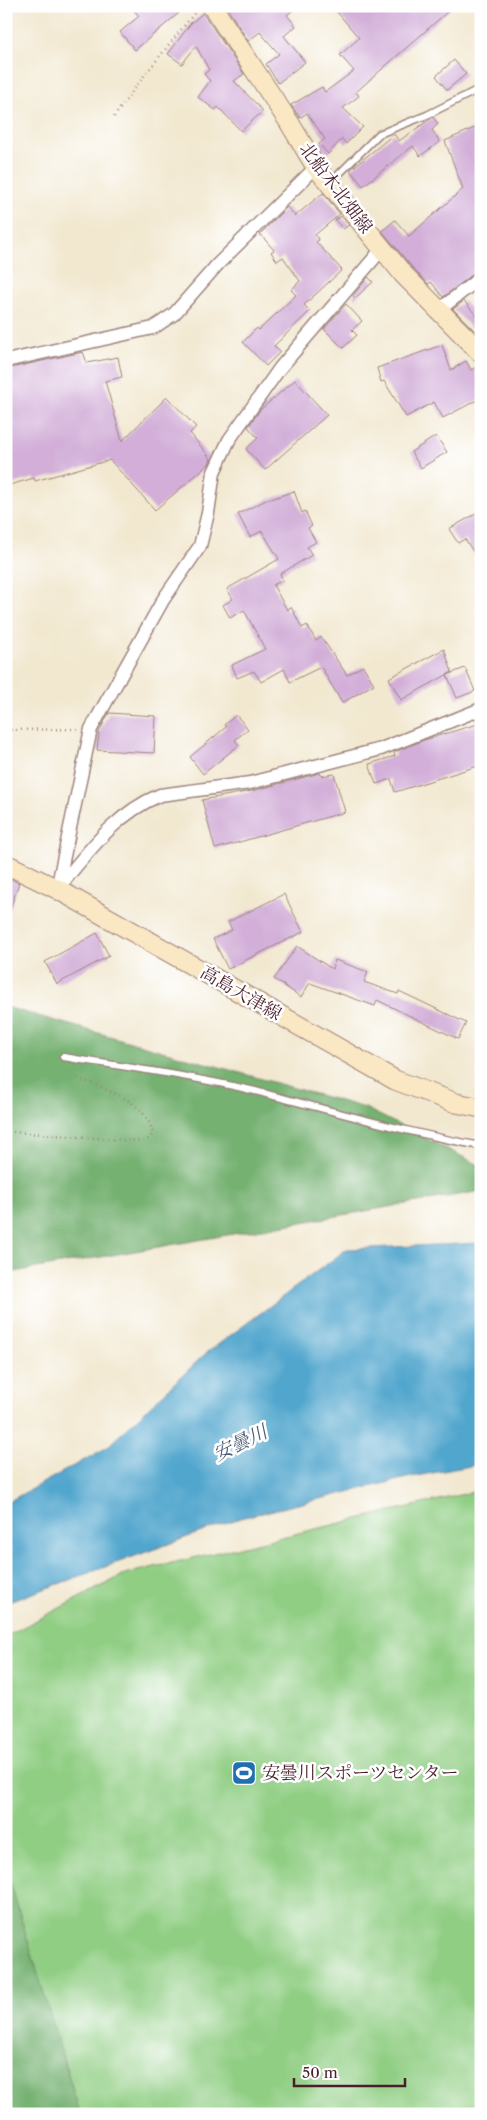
<svg xmlns="http://www.w3.org/2000/svg" width="487" height="2120" font-family="'Libre Caslon Text','Noto Serif JP',serif">
<style>
.green{fill:#90ce83;stroke:#6d7657}
.forest{fill:#74b171;stroke:#5f684e}
.water{fill:#51a6cd;stroke:#4e627c}
.building{fill:#d2aed8}
.lines{fill:none;stroke-linecap:round;stroke-linejoin:round}
.service-casing{stroke:#9e847e;stroke-width:9}
.minor-casing{stroke:#9e847e;stroke-width:15}
.secondary-casing{stroke:#9e847e;stroke-width:21}
.path{stroke:#9e847e;stroke-width:2.5;stroke-dasharray:1 4;stroke-linecap:butt}
.service{stroke:#fff;stroke-width:6}
.minor{stroke:#fff;stroke-width:12}
.secondary{stroke:#fae7c3;stroke-width:19}
.labels{text-anchor:middle;dominant-baseline:central;stroke-width:5;stroke-linejoin:round;paint-order:stroke}
.street-label{font-size:18px;fill:#4a1f2b;stroke:#fff}
.poi-label{font-size:18px;fill:#4a1f2b;stroke:#fff;text-anchor:start}
.water-label{font-size:19px;font-style:italic;fill:#4d5c74;stroke:#fff}
</style>
<rect width="100%" height="100%" fill="#fff"/>
<filter id="ink" filterUnits="userSpaceOnUse"><feTurbulence type="fractalNoise" baseFrequency=".02" numOctaves="2"/><feDisplacementMap in="SourceGraphic" scale="10" xChannelSelector="R" yChannelSelector="G"/><feConvolveMatrix kernelMatrix="1 2 1 2 8 2 1 2 1" color-interpolation-filters="sRGB"/></filter>
<filter id="wash" filterUnits="userSpaceOnUse"><feTurbulence type="fractalNoise" baseFrequency=".0096" numOctaves="4" result="noise"/><feDisplacementMap in="SourceGraphic" scale="20" xChannelSelector="R" yChannelSelector="G"/><feGaussianBlur stdDeviation="1.12" result="paint"/><feColorMatrix in="noise" values="0 0 0 0 0 0 0 0 0 0 0 0 0 0 0 0 0 1.4 0 .05"/><feComposite in="paint" operator="in"/></filter>
<g filter="url(#wash)">
<rect width="100%" height="100%" fill="#f2e8d0"/>
<path class="green" d="M481,1490V2114H67L6,1910V1636L125,1574Z"/>
<path class="forest" d="M6,1007L365,1108L481,1166V1191L14,1272L6,1278Z
M6,1868L80,2114H6Z"/>
<path class="water" d="M481,1243V1464L411,1477L240,1518L6,1603V1503L106,1448L204,1355L347,1249Z"/>
<g id="blocks">
<path class="building" d="M130,6H173L179,13L135,50L120,32L139,16Z
M226,6H298L287,15L296,26L284,36L305,62L278,83L266,64L279,54L260,32L248,41Z
M332,6H454L356,92L359,96L343,108L363,127L346,144L342,139L328,154L319,144L325,139L307,113L300,118L291,105L322,87L325,92L354,71L340,55L359,38Z
M203,13L244,74L234,81L263,111L241,131L218,107L215,110L198,97L210,81L204,74L209,70L196,46L182,64L168,54L191,23Z
M454,60L466,74L447,90L436,76Z
M433,117L438,124L432,130L440,142L420,156L413,146L363,186L350,170L394,134L399,141Z
M481,125V269L443,297L431,282L428,284L411,266L382,231L395,220L409,236L463,189L445,141Z
M323,193L340,214L315,235L319,240L316,242L342,270L304,305L310,311L274,346L280,352L266,366L243,342L257,328L259,330L296,295L291,290L300,281L283,257L277,261L271,252L274,250L260,234L287,207L295,216Z
M341,216L349,225L343,229L335,220Z
M368,277L373,282L355,298L353,296Z
M464,301L481,321V337L453,309Z
M346,304L362,321L352,330L357,335L343,348L324,329Z
M442,345L451,370L466,361L471,370L481,365V398L443,418L434,402L406,417L384,381L381,382L377,368Z
M83,352L87,363L118,357L122,377L105,381L122,441L167,397L196,427L190,433L211,459L209,464L155,510L110,460L35,481L34,478L6,486V369Z
M295,380L327,415L265,470L246,449L258,438L248,427L260,410Z
M436,436L447,452L421,468L411,452Z
M294,491L302,513L305,511L312,526L308,528L316,542L307,547L312,555L280,574L283,580L273,585L287,610L291,607L302,628L307,625L316,641L321,637L347,675L363,666L374,684L342,703L321,667L290,682L284,669L261,682L254,671L237,678L232,665L265,649L244,610L230,618L223,605L233,599L227,589L279,559L262,531L250,537L238,514L270,498L271,499Z
M481,511V564L465,539L458,543L449,529Z
M444,649L452,672L401,700L389,678Z
M465,668L475,691L457,698L447,675Z
M109,713L156,716L154,753L97,750L99,732Z
M236,715L248,729L235,740L239,745L203,774L190,757L226,727L224,725Z
M481,723V765L395,792L391,779L376,784L369,764L395,756L394,752L424,740Z
M320,773L321,776L334,774L345,812L215,849L202,800L252,791Z
M6,877L19,883L8,915L6,914Z
M284,894L303,932L228,969L213,939L232,930L228,922Z
M97,933L109,956L57,984L45,962Z
M297,946L332,969L335,960L368,972L364,982L398,994L399,991L466,1023L458,1039L377,1000L375,1006L310,983L301,997L274,979Z"/>
</g>
</g>
<g filter="url(#ink)">
<use href="#blocks" fill-opacity="0" stroke="#9e847e" stroke-width="1"/>
<g class="lines">
<defs>
<path id="service" d="M331,182L379,134L427,115L481,88
M63,1057C127,1067 192,1076 255,1091C330,1110 404,1132 481,1146"/>
<path id="minor" d="M439,310L481,277
M6,361L153,328L174,314L218,264L316,167
M59,887C89,851 115,814 160,795L250,783L381,749L481,709
M57,889L91,729L163,600L200,546L208,513L214,472L229,440L280,368L382,249"/>
<path id="secondary" d="M212,6L289,122L316,167L403,274L481,353
M6,864L57,889L395,1080L456,1103L481,1108"/>
</defs>
<use href="#service" class="service-casing"/>
<use href="#minor" class="minor-casing"/>
<use href="#secondary" class="secondary-casing"/>
<path class="path" d="M114,117L143,77L197,10
M6,730L77,729
M13,1132L138,1141L147,1140L153,1134C147,1099 100,1088 72,1076L68,1069"/>
<use href="#service" class="service"/>
<use href="#minor" class="minor"/>
<use href="#secondary" class="secondary"/>
</g>
</g>
<defs>
<symbol id="stadium-square" viewBox="-11 -11 22 22"><rect x="-9" y="-9" width="18" height="18" rx="4" fill="#1f6fb2" stroke="#fff"/><path d="M0-5a6.5 5 0 1 0 0 10a6.5 5 0 1 0 0-10ZM-3.5-1.8h7v3.6h-7Z" fill="#fff"/></symbol>
</defs>
<g fill-rule="evenodd">
<use href="#stadium-square" x="230" y="1759" width="28" height="28"/>
</g>
<g class="labels">
<g class="street-label">
<text transform="translate(336 188) rotate(53)">北船木北畑線</text>
<text transform="translate(241 993) rotate(30)">高島大津線</text>
</g>
<g class="poi-label">
<text x="262" y="1773">安曇川スポーツセンター</text>
</g>
<g class="water-label">
<text transform="translate(240 1443) rotate(-26)">安曇川</text>
</g>
</g>
<rect width="487" height="2120" fill="none" stroke="#fff" stroke-width="25"/>
<path d="M294 2078v8h111v-8" fill="none" stroke="#4a1f2b" stroke-width="2.5"/>
<text x="302" y="2078" font-size="15" fill="#4a1f2b" stroke="#ffffff" stroke-width="4" paint-order="stroke">50 m</text>
</svg>
